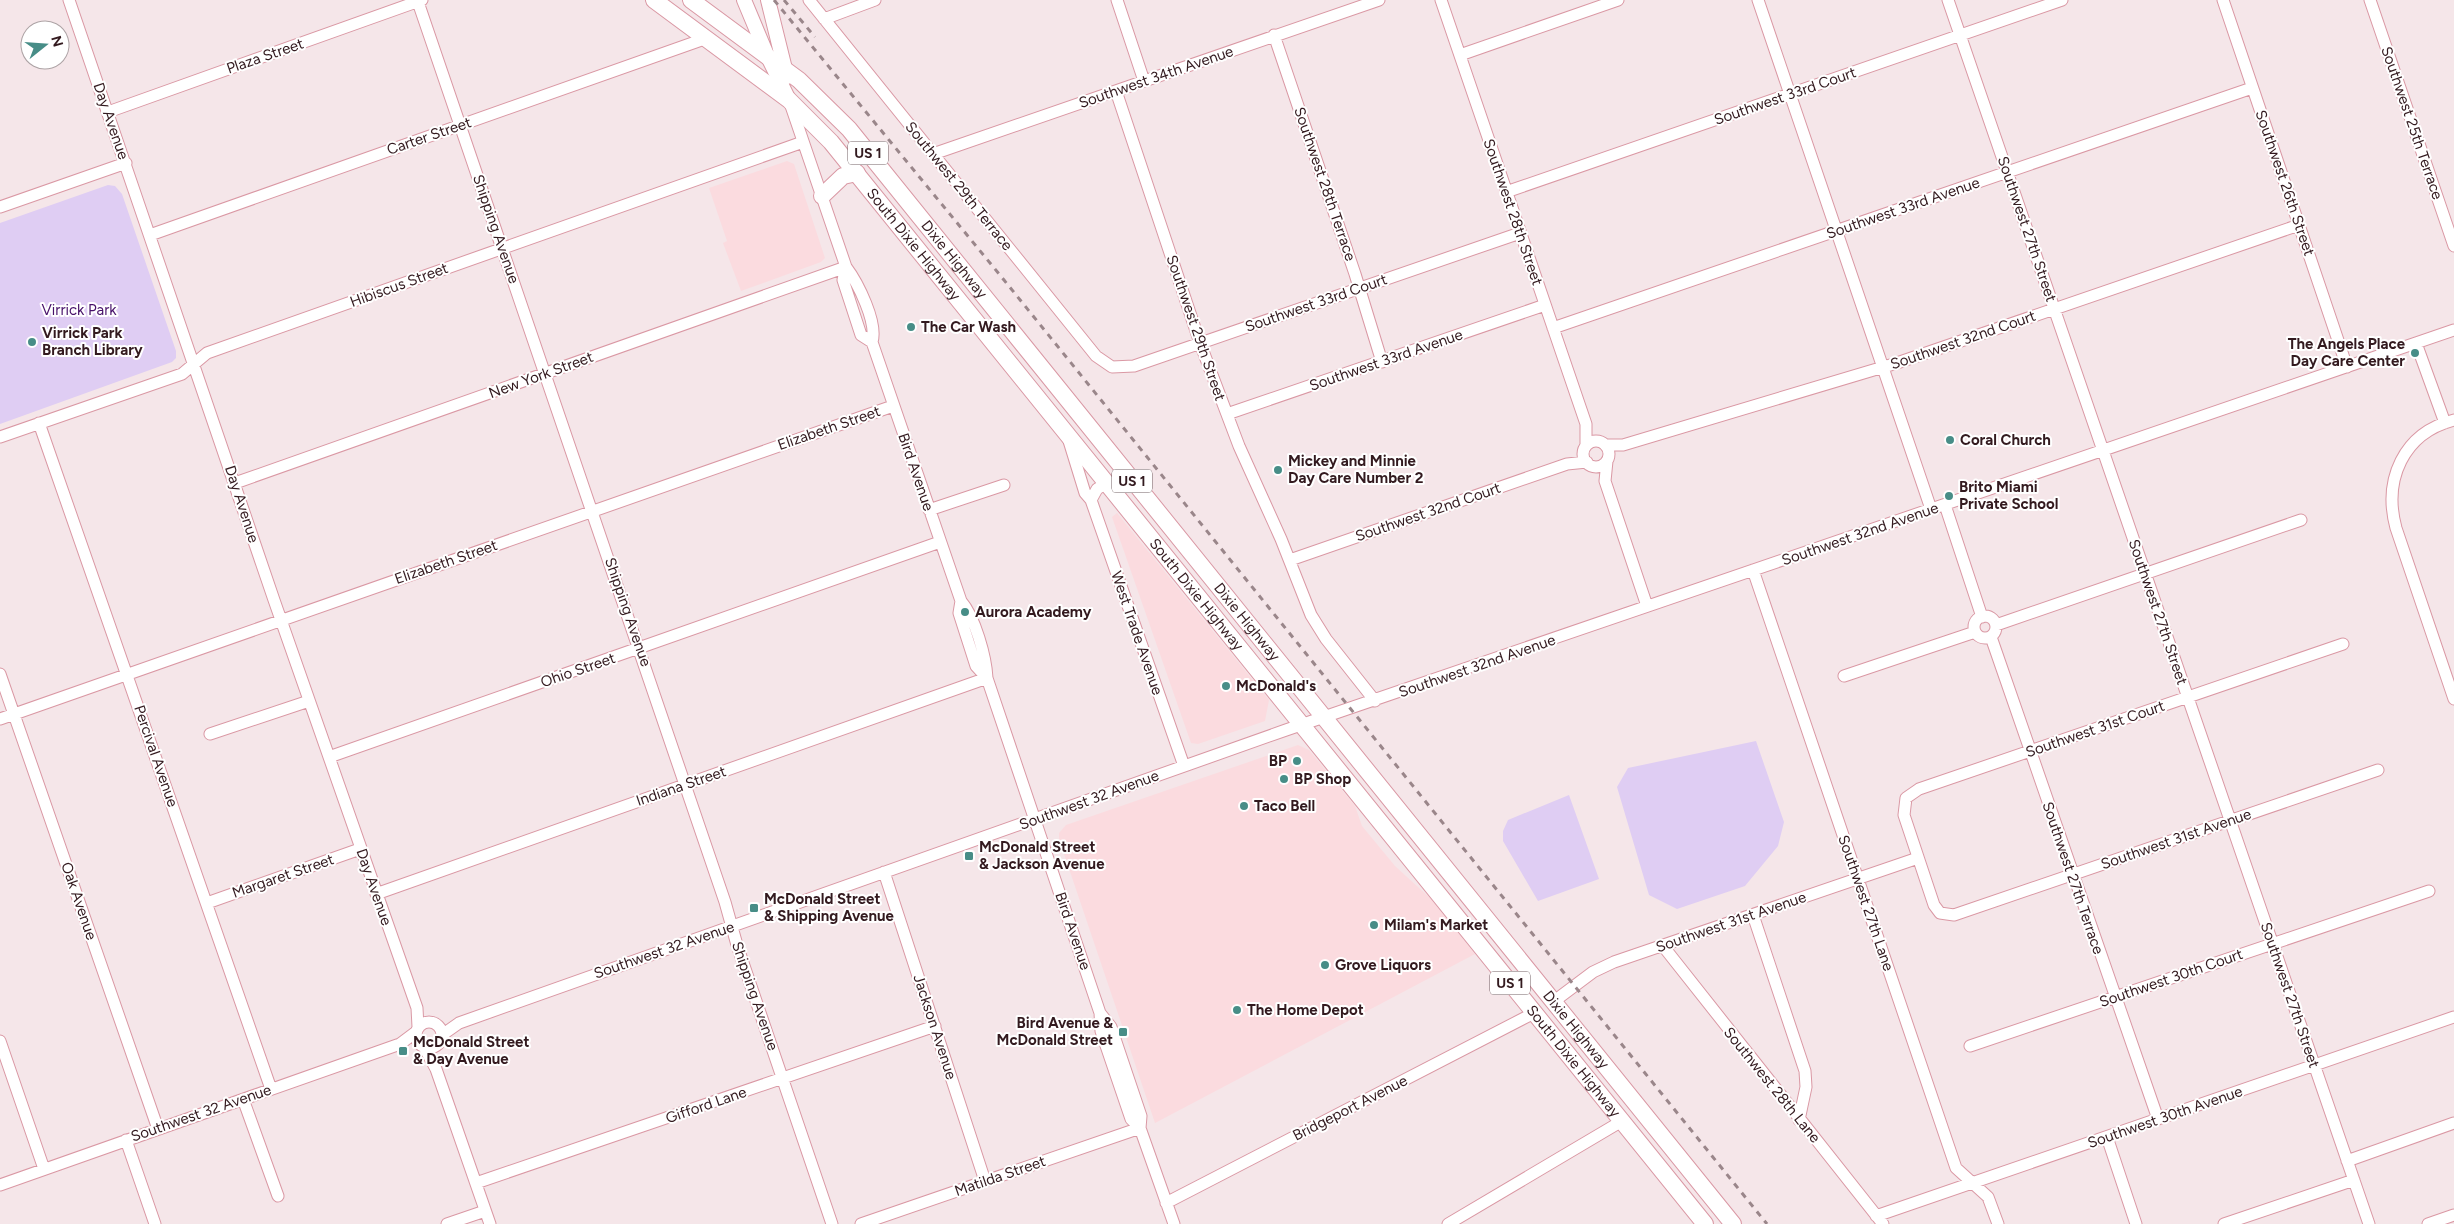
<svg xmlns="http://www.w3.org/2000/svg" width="2454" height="1224" font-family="Figtree,sans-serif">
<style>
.built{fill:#fbdbdf}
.green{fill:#dfcdf3}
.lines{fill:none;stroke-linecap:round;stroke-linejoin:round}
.minor-casing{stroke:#da98a4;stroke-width:13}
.major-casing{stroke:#da98a4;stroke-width:16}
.highway-casing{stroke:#da98a4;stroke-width:18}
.minor{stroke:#fff;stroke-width:11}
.major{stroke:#fff;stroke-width:14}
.highway{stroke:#fff;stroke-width:16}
.rail{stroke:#9a868a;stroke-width:3;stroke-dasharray:6 6;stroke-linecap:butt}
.poi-dot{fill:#478d87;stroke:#fff;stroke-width:2}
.labels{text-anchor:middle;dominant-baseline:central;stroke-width:4;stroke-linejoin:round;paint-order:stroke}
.shield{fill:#fff;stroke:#705f62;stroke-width:1}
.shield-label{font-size:14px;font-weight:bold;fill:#331a1f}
.street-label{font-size:15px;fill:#331a1f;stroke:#fff}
.park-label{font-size:15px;fill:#471169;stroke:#fff}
.poi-label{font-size:15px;font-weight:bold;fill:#331a1f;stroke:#fff;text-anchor:start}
</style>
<rect width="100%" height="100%" fill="#f5e6e9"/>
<path class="built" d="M787,161L794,164L825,258L821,262L741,291L723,243L727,241L709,188Z
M1117,513L1269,700L1265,721L1198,744L1191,743L1112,517Z
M1298,745L1309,750L1355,806L1362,826L1395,866L1430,898L1475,954L1155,1123L1059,839V833L1066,825Z"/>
<path class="green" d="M108,185L115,186L122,194L176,351V358L172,362L0,424V223Z
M1756,741L1784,822L1778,846L1745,886L1677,909L1649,895L1617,787L1628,768Z
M1569,795L1599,879L1538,901L1503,841V831L1508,820Z"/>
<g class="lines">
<defs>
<path id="minor" d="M69,0L274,600L417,1008L418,1027
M809,0L1096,356L1112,367L1134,366L1520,233
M1117,0L1144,81
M1441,0L1586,424V445
M1758,0L1931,509
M1948,0L2369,1224
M2223,0L2347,367
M2370,0L2454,246
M418,2L725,902L737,945L832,1224
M824,19L875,0
M1274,35L1355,274L1382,362
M1460,55L1618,0
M1116,91L1200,343L1239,446L1281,539L1311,615L1326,639L1375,701
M790,103L846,267C858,283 878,323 872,342
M108,112L422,0
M933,154L1379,0
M1506,192L2062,0
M0,207L126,163
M150,235L707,38
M846,267L843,280L861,335L872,342L961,601C975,617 986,657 987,678L1100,1013L1101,1031L1131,1119L1140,1128L1174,1224
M1553,328L2252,88
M2416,343L2445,423
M1227,414L1545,305
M2454,420C2403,433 2383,480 2396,528L2454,699
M39,423L271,1089
M0,437L182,374L207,353L803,142
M1069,441L1085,493L1091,500L1184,766
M1583 454a13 13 0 1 1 26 0a13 13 0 1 1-26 0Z
M1605,445H1623L1897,363L2299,225
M1607,461L1605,481L1647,606
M235,483L846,267
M1091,500L1097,489L1107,483
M1945,505L1982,617
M929,510L1004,485
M1290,560L1567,464L1587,462
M1753,570L1956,1168L1988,1197L1998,1224
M961,601L959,613L976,666L987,678
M1974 627a11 11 0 1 1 22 0a11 11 0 1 1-22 0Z
M1996,625L2301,520
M1991,637L2158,1119
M2343,644L1919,789L1906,798L1904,815L1934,905L1940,913L1954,915L2378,770
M0,674L158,1129
M1844,676L1975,632
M0,719L893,406
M210,734L309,701
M329,757L940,542
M884,872L985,1181
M376,894L987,678
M207,903L360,849
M1753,915L1805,1071L1806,1087L1799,1120
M1663,946L1883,1224
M1553,1002L1593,972L1614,962L1918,858
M1100,1013L1111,1027L1141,1116L1140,1128
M416 1035a13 13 0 1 1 26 0a13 13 0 1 1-26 0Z
M442,1035L459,1023L1286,730L2454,330
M0,1041L44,1169
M1970,1046L2429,891
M424,1047L436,1069L490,1224
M243,1099L278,1196
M2107,1137L2136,1224
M126,1140L155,1224
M2347,1161L2454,1123
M476,1183L935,1026
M0,1185L400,1044L416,1032
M1166,1203L1534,1013
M1876,1216L2454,1017
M447,1224L485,1211
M861,1224L1140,1128
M1448,1224L1622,1121
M2224,1224L2354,1180
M2428,1224L2454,1215"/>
<path id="major" d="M744,0L767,55L789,100
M768,0L787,77"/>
<g id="highway">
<path id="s1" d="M654,0L789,100L831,142L1705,1224"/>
<path id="s2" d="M691,0L799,80L849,129L1733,1224"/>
<path d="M822,196L843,176L857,173"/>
</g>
</defs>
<use href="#minor" class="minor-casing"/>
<use href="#major" class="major-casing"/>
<use href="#highway" class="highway-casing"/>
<use href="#minor" class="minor"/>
<use href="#major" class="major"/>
<use href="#highway" class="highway"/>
<path class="rail" d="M774,0L1004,280L1767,1224
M784,0L815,37"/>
</g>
<g class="poi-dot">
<circle cx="911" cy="327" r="5"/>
<circle cx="32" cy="342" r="5"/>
<circle cx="2415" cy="353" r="5"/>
<circle cx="1950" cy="440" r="5"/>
<circle cx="1278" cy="470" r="5"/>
<circle cx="1949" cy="496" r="5"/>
<circle cx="965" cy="612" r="5"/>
<circle cx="1226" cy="686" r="5"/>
<circle cx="1297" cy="761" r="5"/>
<circle cx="1284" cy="779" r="5"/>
<circle cx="1244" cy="806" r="5"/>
<rect x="964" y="851" width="10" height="10" rx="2.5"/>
<rect x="749" y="903" width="10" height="10" rx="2.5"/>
<circle cx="1374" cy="925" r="5"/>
<circle cx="1325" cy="965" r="5"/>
<circle cx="1237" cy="1010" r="5"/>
<rect x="1118" y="1027" width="10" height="10" rx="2.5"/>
<rect x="398" y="1046" width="10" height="10" rx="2.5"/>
</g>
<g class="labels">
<g class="shield">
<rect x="848" y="141.5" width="40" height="23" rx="4"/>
<rect x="1112" y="469.5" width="40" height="23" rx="4"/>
<rect x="1490" y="971.5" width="40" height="23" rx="4"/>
</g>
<g class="shield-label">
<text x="868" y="153">US 1</text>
<text x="1132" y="481">US 1</text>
<text x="1510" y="983">US 1</text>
</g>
<g class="street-label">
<text transform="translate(265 56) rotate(-19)">Plaza Street</text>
<text transform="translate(1156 77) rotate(-19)">Southwest 34th Avenue</text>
<text transform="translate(1785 96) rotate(-19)">Southwest 33rd Court</text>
<text transform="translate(111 121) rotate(71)">Day Avenue</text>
<text transform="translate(2412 123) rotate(71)">Southwest 25th Terrace</text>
<text transform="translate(429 136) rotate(-19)">Carter Street</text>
<text transform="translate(2285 183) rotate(71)">Southwest 26th Street</text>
<text transform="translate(1325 184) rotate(71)">Southwest 28th Terrace</text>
<text transform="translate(959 186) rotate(51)">Southwest 29th Terrace</text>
<text transform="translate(1903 208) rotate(-19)">Southwest 33rd Avenue</text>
<text transform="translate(1513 212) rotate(71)">Southwest 28th Street</text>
<text transform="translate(496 229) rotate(71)">Shipping Avenue</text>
<text transform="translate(2027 229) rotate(71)">Southwest 27th Street</text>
<text stroke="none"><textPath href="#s1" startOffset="359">South Dixie Highway</textPath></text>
<text stroke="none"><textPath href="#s2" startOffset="372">Dixie Highway</textPath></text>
<text transform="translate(399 285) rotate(-20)">Hibiscus Street</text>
<text transform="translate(1316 303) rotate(-19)">Southwest 33rd Court</text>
<text transform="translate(1196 328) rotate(71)">Southwest 29th Street</text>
<text transform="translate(1963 340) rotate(-19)">Southwest 32nd Court</text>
<text transform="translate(1386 360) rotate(-19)">Southwest 33rd Avenue</text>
<text transform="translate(541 375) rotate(-20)">New York Street</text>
<text transform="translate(829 428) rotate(-19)">Elizabeth Street</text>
<text transform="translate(916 472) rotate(71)">Bird Avenue</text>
<text transform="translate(242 504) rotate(72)">Day Avenue</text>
<text transform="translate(1428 512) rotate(-19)">Southwest 32nd Court</text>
<text transform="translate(1860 534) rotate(-19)">Southwest 32nd Avenue</text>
<text transform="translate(446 562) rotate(-19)">Elizabeth Street</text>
<text stroke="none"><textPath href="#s1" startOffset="809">South Dixie Highway</textPath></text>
<text transform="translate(628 612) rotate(71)">Shipping Avenue</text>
<text transform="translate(2158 612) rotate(71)">Southwest 27th Street</text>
<text stroke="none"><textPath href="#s2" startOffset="838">Dixie Highway</textPath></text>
<text transform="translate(1137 633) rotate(71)">West Trade Avenue</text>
<text transform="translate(1477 666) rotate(-19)">Southwest 32nd Avenue</text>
<text transform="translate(578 670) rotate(-19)">Ohio Street</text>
<text transform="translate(2095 729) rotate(-19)">Southwest 31st Court</text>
<text transform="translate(156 756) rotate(71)">Percival Avenue</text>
<text transform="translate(681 786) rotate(-19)">Indiana Street</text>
<text transform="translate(1089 800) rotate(-20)">Southwest 32 Avenue</text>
<text transform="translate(2176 839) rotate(-19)">Southwest 31st Avenue</text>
<text transform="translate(283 876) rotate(-19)">Margaret Street</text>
<text transform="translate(2073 878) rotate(71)">Southwest 27th Terrace</text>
<text transform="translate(374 887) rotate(71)">Day Avenue</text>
<text transform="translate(79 901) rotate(71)">Oak Avenue</text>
<text transform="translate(1866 903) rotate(71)">Southwest 27th Lane</text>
<text transform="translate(1731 922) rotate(-19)">Southwest 31st Avenue</text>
<text transform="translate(1073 931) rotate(71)">Bird Avenue</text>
<text transform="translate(664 950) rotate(-19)">Southwest 32 Avenue</text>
<text transform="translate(2171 978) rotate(-19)">Southwest 30th Court</text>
<text transform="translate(2290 995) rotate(71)">Southwest 27th Street</text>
<text transform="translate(755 996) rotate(71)">Shipping Avenue</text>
<text transform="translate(935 1027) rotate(72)">Jackson Avenue</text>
<text stroke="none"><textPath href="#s2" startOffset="1362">Dixie Highway</textPath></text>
<text stroke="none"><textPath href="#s1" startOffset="1409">South Dixie Highway</textPath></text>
<text transform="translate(1772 1085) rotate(51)">Southwest 28th Lane</text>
<text transform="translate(706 1105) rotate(-19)">Gifford Lane</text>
<text transform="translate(1350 1108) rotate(-27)">Bridgeport Avenue</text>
<text transform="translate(201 1113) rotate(-19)">Southwest 32 Avenue</text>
<text transform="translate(2165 1117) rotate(-19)">Southwest 30th Avenue</text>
<text transform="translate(1000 1176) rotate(-19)">Matilda Street</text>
</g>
<g class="park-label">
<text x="79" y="310">Virrick Park</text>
</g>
<g class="poi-label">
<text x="921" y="327">The Car Wash</text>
<text x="42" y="333">Virrick Park<tspan x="42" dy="17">Branch Library</tspan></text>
<text x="2405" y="344" text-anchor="end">The Angels Place<tspan x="2405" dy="17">Day Care Center</tspan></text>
<text x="1960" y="440">Coral Church</text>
<text x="1288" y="461">Mickey and Minnie<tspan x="1288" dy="17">Day Care Number 2</tspan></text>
<text x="1959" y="487">Brito Miami<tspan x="1959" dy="17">Private School</tspan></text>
<text x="975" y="612">Aurora Academy</text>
<text x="1236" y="686">McDonald's</text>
<text x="1287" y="761" text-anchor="end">BP</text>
<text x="1294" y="779">BP Shop</text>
<text x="1254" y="806">Taco Bell</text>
<text x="979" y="847">McDonald Street<tspan x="979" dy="17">&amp; Jackson Avenue</tspan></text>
<text x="764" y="899">McDonald Street<tspan x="764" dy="17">&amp; Shipping Avenue</tspan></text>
<text x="1384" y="925">Milam's Market</text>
<text x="1335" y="965">Grove Liquors</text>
<text x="1247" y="1010">The Home Depot</text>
<text x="1113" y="1023" text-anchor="end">Bird Avenue &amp;<tspan x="1113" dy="17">McDonald Street</tspan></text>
<text x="413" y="1042">McDonald Street<tspan x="413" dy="17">&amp; Day Avenue</tspan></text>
</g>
</g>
<g transform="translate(45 45) rotate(73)"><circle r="24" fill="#ffffff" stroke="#ada3a5"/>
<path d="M0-4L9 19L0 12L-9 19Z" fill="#478d87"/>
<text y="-8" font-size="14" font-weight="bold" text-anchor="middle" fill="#331a1f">N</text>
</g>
</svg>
